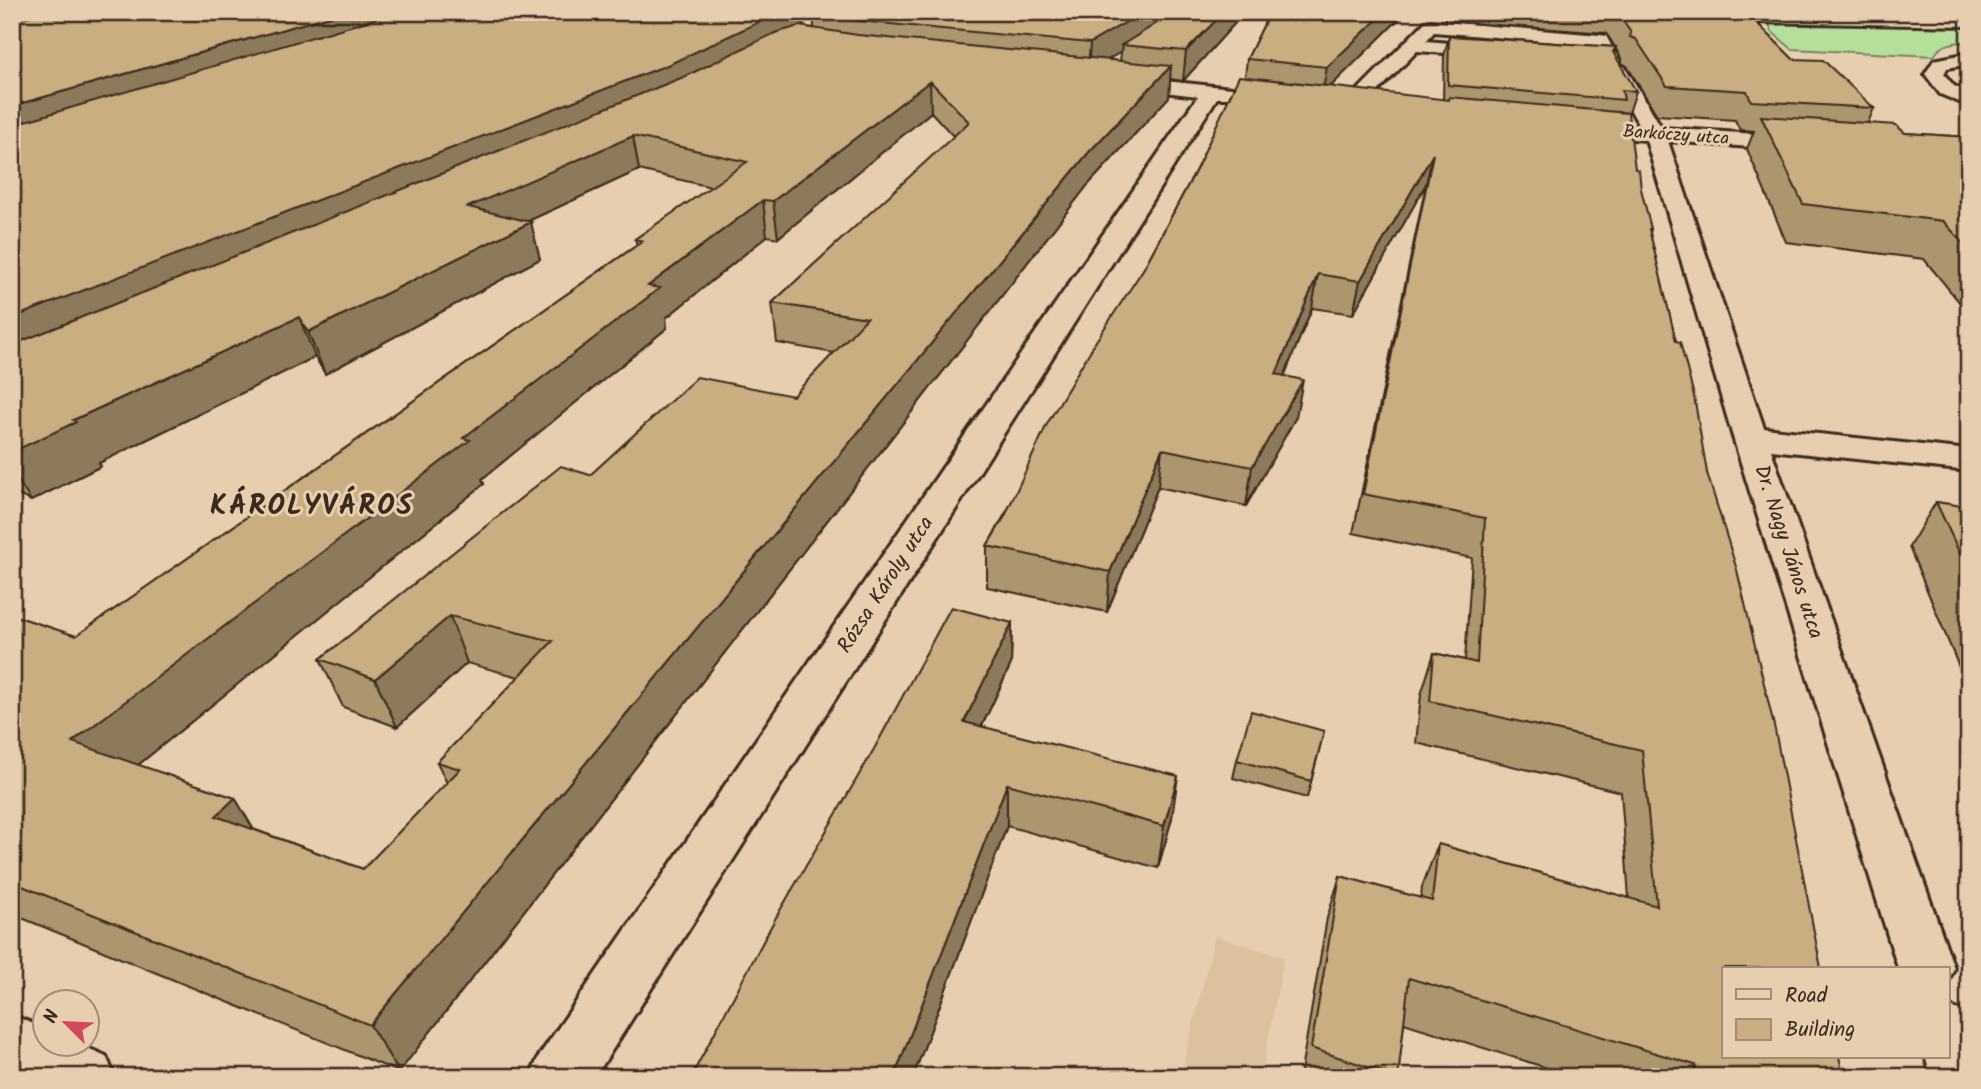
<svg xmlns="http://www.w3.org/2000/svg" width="1981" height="1089" font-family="Kalam,sans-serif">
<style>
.built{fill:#dbc19e}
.green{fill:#b6df9c;stroke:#78845d;stroke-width:2}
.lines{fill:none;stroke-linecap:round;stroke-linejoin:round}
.minor-casing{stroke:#3b2a1e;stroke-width:6}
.major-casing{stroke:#3b2a1e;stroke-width:6}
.minor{fill:#e7ceaf;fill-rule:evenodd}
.major{fill:#e7ceaf;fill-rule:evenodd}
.wall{fill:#ac966e;stroke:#3b2a1e;stroke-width:2;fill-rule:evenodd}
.shaded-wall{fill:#8c7a5a;stroke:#3b2a1e;stroke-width:2}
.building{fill:#c8ae80;stroke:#3b2a1e;stroke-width:2;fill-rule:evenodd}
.labels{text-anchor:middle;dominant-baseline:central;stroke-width:6;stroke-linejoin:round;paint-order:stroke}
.far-street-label{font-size:18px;fill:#3b2a1e;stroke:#e7ceaf}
.street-label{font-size:21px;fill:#3b2a1e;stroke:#e7ceaf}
.district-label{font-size:28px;font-weight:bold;letter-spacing:2px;fill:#3b2a1e;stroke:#e7ceaf}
</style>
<rect width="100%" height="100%" fill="#e7ceaf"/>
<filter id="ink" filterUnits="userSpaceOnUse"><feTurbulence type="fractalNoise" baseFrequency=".0143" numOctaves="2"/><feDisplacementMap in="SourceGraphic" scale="14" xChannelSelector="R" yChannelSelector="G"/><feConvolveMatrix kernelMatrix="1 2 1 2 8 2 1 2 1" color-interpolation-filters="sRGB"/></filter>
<g filter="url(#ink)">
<path class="built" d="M1215,936L1284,957L1261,1077H1180Z"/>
<path class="green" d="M1767,18L1969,21V42C1956,42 1941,43 1934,56L1792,49L1772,32Z"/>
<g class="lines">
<defs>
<path id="minor" d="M1694,12L1969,16V26L1699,21L1691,16Z
M1431,21L1600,35L1606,36L1620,61C1611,70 1577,67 1568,58L1577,53L1598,54L1594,45L1434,32L1426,41L1499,47L1508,52L1499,57L1417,51L1359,111H1345L1342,107L1345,103L1425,22Z
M1969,53V64L1947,68L1944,74L1954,86L1969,92V106L1940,94L1925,74L1934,60Z
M1618,65L1625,67L1662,128L1804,137L1812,139L1815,144L1812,149L1804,151L1668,141L1764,428L1969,450V471L1771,450L1954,968L1948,982V968H1898L1733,437L1646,140L1578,135L1571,133L1567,129L1571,125L1578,123L1640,127L1609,71Z
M1118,76L1232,88L1239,90L1242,94L1239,98H1217L595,1077H530L539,1056L1198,96L1111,86L1108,82L1111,78Z
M1948,1006L1969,1014V1077H1932L1925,1056H1948Z"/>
<path id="major" d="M12,1015L46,1029V1044H78L106,1056L115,1077H20L12,1073Z"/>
</defs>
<use href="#minor" class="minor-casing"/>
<use href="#major" class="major-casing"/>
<use href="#minor" class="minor"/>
<use href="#major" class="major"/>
</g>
<path class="wall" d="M12,12H1245L1183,81L1170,79L1169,97L1087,186L399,1072L12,914V615L76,636L637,245L635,239L711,187L639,170L528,221L540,259L325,374L315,357L99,463L101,466L31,501L12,492ZM814,17V28L802,26L805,22ZM1121,52L1120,61L1107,60ZM931,112L954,137L772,303L777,343L834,353L793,396L590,475L320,659L343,707L397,727L467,663L519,677L437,762L447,783L363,869L253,829L235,798L138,765L484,484L482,479L667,328L666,318L767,236L778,238Z
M1270,12H1406L1330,87L1443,100L1444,56L1449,36L1615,47L1606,33L1445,21V12H1746L1793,59L1874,108L1868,123L1905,133L1969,137V314L1924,259L1786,242L1747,149L1754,131L1740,130L1735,120L1657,115L1627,66L1622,63V60L1616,49L1614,54L1636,91L1629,113L1620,112L1651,229L1650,233L1707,473L1843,1077H1576L1404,1023L1398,1077H1300L1327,918L1340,876L1421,898L1422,887L1438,844L1629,898L1621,792L1416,743L1421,695L1434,653L1465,660L1472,558L1353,533L1426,184L1353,314L1312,308L1284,376L1296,417L1246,506L1158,487L1107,612L987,587V546L1144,268L1245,77L1247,59Z
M1969,482V493L1966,487Z
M1936,502L1969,507V691L1909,547Z
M1012,623L1011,664L982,726L1172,818L1158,868L1007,826L913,1077H691Z
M1324,731L1307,798L1233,778L1237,760Z"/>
<path class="shaded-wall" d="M12,12H100L12,34Z
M344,12H442L12,143V106Z
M788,12H824L813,13L814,17L805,22L792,39L12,369V318L761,21Z
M1143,12H1171V22L1122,45L1121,52L1088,71L1090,43Z
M1224,12H1245L1183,81L1186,51Z
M1385,12H1406L1322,95L1327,67Z
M1171,66L1169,97L1087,186L399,1072L370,1025L1089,152Z
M930,81L931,112L778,238L773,201Z
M633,136L639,170L478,244L468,207Z
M1433,154L1426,184L1353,314L1360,281Z
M763,200L767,236L666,318L667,328L482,479L484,484L106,791L72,742L463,438L648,286Z
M531,222L540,259L325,374L308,332Z
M1318,274L1312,308L1270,411L1276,374Z
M299,317L315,357L99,463L101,466L31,501L12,471V452L73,420Z
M1303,380L1296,417L1246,506L1252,467Z
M1162,449L1158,487L1107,612L1110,572Z
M450,616L467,663L397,727L375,679Z
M1012,623L1011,664L964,764V722Z
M1178,776L1172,818L1158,868L1164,826Z
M1007,784V826L913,1077H894Z
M235,798L264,847L216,816Z"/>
<path class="building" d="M45,12H344L12,106V20Z
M398,12H788L761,21L670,64L12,318V125Z
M814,12H1143L1090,43L859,21L813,13Z
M1175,12H1224L1186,51L1122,45Z
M1270,12H1385L1327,67L1247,59Z
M1617,12H1746L1793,59L1823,60L1874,108L1751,101L1747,91L1667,86L1636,39L1630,37L1631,33Z
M799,26L858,35L1171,66L1089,152L370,1025L12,882V615L76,636L643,241L635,239L747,162L633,136L468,207L531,222L308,332L299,317L73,420L76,422L12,452V345L686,76L775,33ZM930,81L969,122L772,303L867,318L793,396L697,377L590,475L561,466L320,659L375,679L450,616L553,641L437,762L460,769L363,869L216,816L235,798L72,742L470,440L463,438L660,288L648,286L763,200L773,201Z
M1449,36L1616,47L1613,52L1636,91L1622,90L1624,100L1448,85Z
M1239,76L1449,100V97L1628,113L1635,169L1639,170L1641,189L1651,229H1649L1676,341L1680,342L1694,396L1707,473L1737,570L1775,730L1821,968H1724V1056H1839L1843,1077H1696L1695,1065L1409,978L1398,1077L1311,1048L1340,876L1432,901L1438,844L1657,906L1642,750L1430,701L1434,653L1477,663L1485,518L1363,494L1433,154L1360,281L1318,274L1276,374L1303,380L1252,467L1162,449L1110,572L987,546L1005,516L1047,424L1096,341L1144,268L1195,172Z
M1761,116L1896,125L1905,133L1969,137V249L1943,221L1803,204Z
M1936,502L1969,507V573Z
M951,607L1012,623L964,722L1178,776L1164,826L1007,784L894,1077H691L775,919L874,749Z
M1251,711L1324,731L1311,781L1237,760Z"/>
</g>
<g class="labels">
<g class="far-street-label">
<text transform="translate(1676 136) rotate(4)">Barkóczy utca</text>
</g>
<g class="street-label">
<text transform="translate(1788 552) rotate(72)">Dr. Nagy János utca</text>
<text transform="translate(886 585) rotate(-57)">Rózsa Károly utca</text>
</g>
<g class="district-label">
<text x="312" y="506">KÁROLYVÁROS</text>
</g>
</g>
<rect width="1981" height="1089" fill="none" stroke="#e7ceaf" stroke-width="42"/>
<rect x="21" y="21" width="1939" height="1047" fill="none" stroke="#3b2a1e" stroke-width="2.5" filter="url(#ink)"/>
<rect x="1722" y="967" width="228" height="91" fill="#e7ceaf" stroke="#a28c75" stroke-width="2"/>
<rect x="1736" y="989" width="35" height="10" fill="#e7ceaf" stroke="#a28c75" stroke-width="2"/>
<text x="1785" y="1002" font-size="21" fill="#3b2a1e">Road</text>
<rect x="1736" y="1019" width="35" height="21" fill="#c8ae80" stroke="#a28c75" stroke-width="2"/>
<text x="1785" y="1036" font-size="21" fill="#3b2a1e">Building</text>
<g transform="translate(66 1023) rotate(294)"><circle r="33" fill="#e7ceaf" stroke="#a28c75" stroke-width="2"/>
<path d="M0-5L12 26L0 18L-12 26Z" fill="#d1495b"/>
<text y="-10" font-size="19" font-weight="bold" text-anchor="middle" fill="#3b2a1e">N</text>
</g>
</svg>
